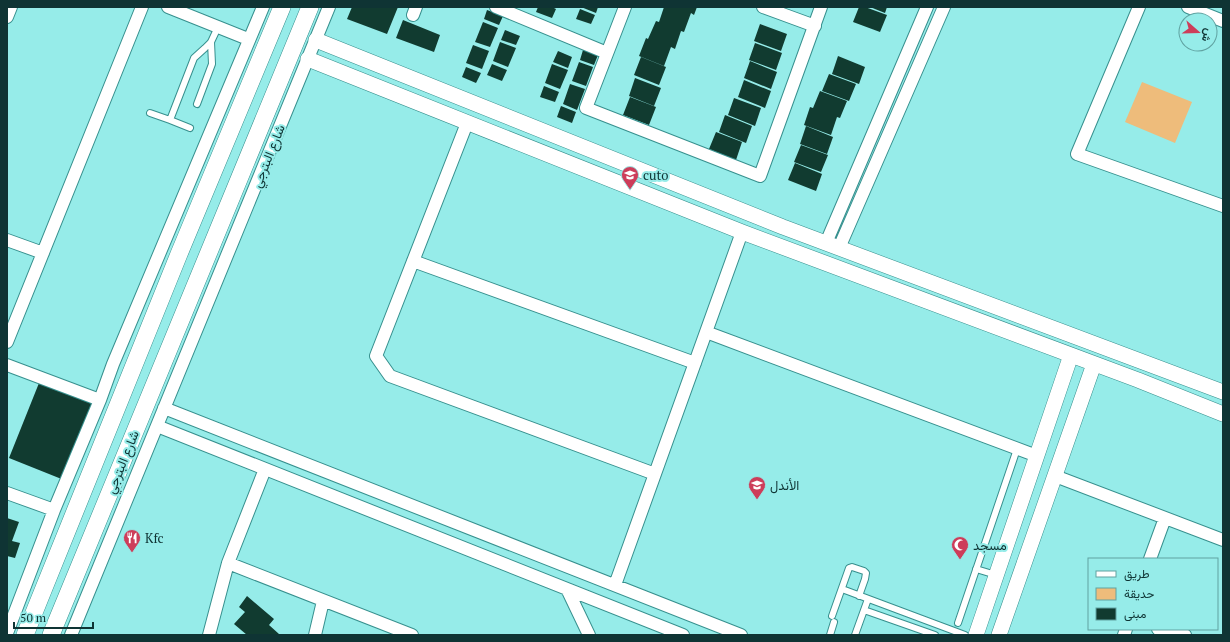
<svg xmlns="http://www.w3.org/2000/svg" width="1230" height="642" font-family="'PT Serif',Vazirmatn,serif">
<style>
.green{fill:#eebc7b}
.building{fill:#113b30}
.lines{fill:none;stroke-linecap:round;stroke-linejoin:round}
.service-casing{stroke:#37908e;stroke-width:8}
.minor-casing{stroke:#37908e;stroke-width:14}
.tertiary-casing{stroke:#37908e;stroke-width:16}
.secondary-casing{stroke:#37908e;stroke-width:18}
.service{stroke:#fff;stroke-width:6}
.minor{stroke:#fff;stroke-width:12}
.tertiary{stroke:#fff;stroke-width:15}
.secondary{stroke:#fff;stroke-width:17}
.labels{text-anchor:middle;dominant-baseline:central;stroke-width:4;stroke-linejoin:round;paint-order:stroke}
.street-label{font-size:13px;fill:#0f3434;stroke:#96ece9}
.poi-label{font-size:13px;fill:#0f3434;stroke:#96ece9;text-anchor:start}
</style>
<rect width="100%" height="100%" fill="#96ece9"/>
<path class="green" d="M1142,82L1192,102L1175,143L1125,122Z"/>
<path class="building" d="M352,7H398L387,34L347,19Z
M538,7H552L556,9L552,18L536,12Z
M581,7H598L596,13Z
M664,7H697L694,15L691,13L684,32L681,31L675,49L671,47L664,66L639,56L646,38L648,39L656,21L659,22Z
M859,7H865L887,15L880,32L853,22Z
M870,7H887L885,13Z
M580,9L595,15L591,24L576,19Z
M487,10L503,16L499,25L484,19Z
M403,20L440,35L434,52L396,38Z
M483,22L498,28L490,47L475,42Z
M760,24L787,34L781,51L754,41Z
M505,30L520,36L516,45L501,40Z
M500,42L516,48L508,67L493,61Z
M755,43L782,53L776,70L749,60Z
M473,45L489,51L482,69L466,63Z
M583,50L598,55L594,65L580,60Z
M558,51L572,57L568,68L553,62Z
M838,56L865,67L859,84L832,74Z
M641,57L666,67L659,85L634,75Z
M750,61L777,72L771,89L744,78Z
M579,62L593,67L586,86L572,81Z
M492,64L507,70L502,81L487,75Z
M552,64L568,70L560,89L545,83Z
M466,67L481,73L476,83L462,77Z
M829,74L856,84L849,101L822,91Z
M635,78L661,88L654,106L629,96Z
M744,80L771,91L765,108L738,97Z
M570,84L585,89L577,110L563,104Z
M544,86L559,92L555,102L540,97Z
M820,91L847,101L840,118L837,117L831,135L804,125L810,107L813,108Z
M630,97L656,107L649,125L623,115Z
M734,98L761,108L755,126L728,115Z
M561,106L576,112L572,123L557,117Z
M725,115L752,126L746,143L719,132Z
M806,126L833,137L827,154L800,144Z
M716,132L742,142L736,160L709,149Z
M801,145L828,155L821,172L794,162Z
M795,163L822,174L816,191L788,180Z
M39,383L94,404L64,480L9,458Z
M7,518L19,522L12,541L20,543L15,558L7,556Z
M247,596L274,619L269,625L279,634L278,635H247L234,624L245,612L239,607Z"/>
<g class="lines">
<defs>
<path id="service" d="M197,104L212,64L211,42
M150,113L170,120
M190,128L170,120L194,58L205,48L211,42L218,27
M976,569L996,575
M842,589L965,635
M864,610L935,635
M832,616L849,568L852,567L864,571L866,573L865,579L859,596
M958,623L1017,449
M830,635L834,622
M855,635L868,599"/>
<path id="minor" d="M168,7L248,39
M496,7L607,53
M625,7L586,108L760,176L821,7
M763,7L815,26
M1139,7L1077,154L1223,206
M1188,7L1223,21
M413,15L416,7
M7,17L11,7
M467,123L376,356L390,376L655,474
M7,240L43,253
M826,243L927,7
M839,248L944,7
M413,261L695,363
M706,332L1037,456
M7,342L142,7
M7,365L100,400
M164,408L741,635
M157,426L683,635
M1055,476L1223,540
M7,493L54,510
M1150,559L1165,518
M228,563L412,635
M615,585L742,232
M567,589L589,635
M1158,629L1185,635
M7,633L54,510L100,400L113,364L263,7
M71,635L329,7
M209,635L228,563L265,469
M315,635L323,601
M1124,635L1126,629"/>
<path id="tertiary" d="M316,40L783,227L1223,392
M308,59L742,232L1138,380L1223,414
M976,635L1071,355
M999,635L1094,364"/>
<path id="secondary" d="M25,635L179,254L282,7
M51,635L310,7"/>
</defs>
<use href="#service" class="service-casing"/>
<use href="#minor" class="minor-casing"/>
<use href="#tertiary" class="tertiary-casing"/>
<use href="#secondary" class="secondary-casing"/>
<use href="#service" class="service"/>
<use href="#minor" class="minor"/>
<use href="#tertiary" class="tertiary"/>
<use href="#secondary" class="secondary"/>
</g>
<defs>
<symbol id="school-pin" viewBox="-11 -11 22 30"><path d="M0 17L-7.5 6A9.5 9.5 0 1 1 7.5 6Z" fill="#cd3d5a" stroke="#96ece9"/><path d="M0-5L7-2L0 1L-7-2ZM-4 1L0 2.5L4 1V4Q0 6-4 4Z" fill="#fff"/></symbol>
<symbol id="restaurant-pin" viewBox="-11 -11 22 30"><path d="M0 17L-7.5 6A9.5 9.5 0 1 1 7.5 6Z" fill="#cd3d5a" stroke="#96ece9"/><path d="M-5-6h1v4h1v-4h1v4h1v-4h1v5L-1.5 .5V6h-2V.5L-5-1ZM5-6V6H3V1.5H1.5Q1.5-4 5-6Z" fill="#fff"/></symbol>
<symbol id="mosque-pin" viewBox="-11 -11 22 30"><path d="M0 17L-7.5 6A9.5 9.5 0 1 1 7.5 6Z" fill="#cd3d5a" stroke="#96ece9"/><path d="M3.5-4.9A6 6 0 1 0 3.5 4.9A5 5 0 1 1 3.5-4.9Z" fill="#fff"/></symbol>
</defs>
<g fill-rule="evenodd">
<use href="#school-pin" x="620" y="165" width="20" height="27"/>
<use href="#school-pin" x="747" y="475" width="20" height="27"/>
<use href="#restaurant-pin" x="122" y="528" width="20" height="27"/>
<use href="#mosque-pin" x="950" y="535" width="20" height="27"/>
</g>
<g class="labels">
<g class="street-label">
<text transform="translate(268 156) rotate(-68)">شارع البترجي</text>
<text transform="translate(122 462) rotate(-68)">شارع البترجي</text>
</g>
<g class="poi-label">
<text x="643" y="175">cuto</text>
<text x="770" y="485">الأندل</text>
<text x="145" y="538">Kfc</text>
<text x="973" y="545">مسجد</text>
</g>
</g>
<rect width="1230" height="642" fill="none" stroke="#0f3434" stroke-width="16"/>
<rect x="1088" y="558" width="130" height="72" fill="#96ece9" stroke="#60a2a1"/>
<rect x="1096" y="571" width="20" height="6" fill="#ffffff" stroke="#60a2a1"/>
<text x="1124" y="578" font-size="12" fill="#0f3434">طريق</text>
<rect x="1096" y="588" width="20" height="12" fill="#eebc7b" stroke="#60a2a1"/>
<text x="1124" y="598" font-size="12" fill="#0f3434">حديقة</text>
<rect x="1096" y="608" width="20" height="12" fill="#113b30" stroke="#60a2a1"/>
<text x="1124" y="618" font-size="12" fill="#0f3434">مبنى</text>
<g transform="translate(1198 32) rotate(110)"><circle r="19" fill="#96ece9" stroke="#60a2a1"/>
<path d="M0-3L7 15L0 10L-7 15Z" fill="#cd3d5a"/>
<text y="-6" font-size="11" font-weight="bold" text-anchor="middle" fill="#0f3434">ش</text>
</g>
<path d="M14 622v6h79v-6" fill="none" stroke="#0f3434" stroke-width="2"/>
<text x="20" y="622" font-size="12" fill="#0f3434" stroke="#96ece9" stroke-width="3" paint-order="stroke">50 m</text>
</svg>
